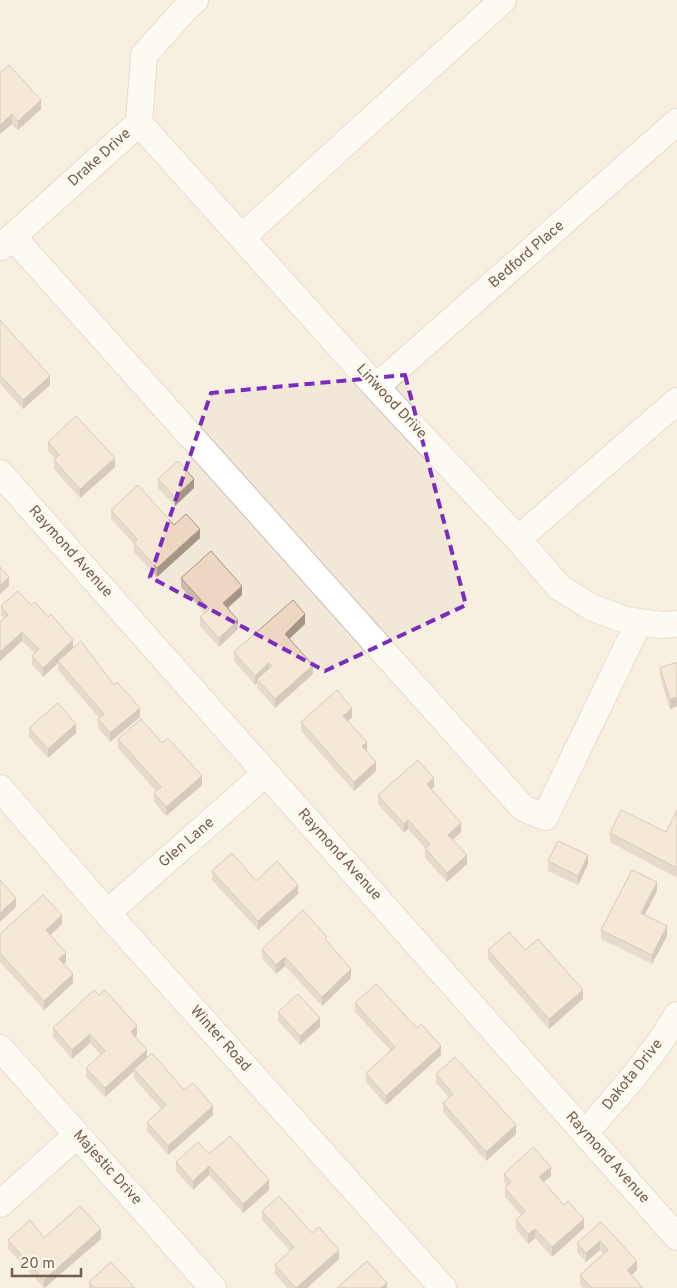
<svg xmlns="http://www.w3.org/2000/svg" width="677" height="1288" font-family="Overpass,sans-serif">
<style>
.residential{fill:#f2e8d7}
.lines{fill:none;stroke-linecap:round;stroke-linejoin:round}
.minor-casing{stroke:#ccbeaf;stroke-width:28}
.minor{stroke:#fff;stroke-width:26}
.wall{fill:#cdb9a7}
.shaded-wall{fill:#a79688}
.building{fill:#eed7c2;stroke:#a79688}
.marked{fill:none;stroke:#7b2cbf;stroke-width:4;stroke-dasharray:10 6;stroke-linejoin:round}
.labels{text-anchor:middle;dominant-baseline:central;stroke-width:5;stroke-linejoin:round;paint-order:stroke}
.street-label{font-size:15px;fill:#735e4e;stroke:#fef9ee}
</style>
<rect width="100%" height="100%" fill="#fbf5e8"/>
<path class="residential" d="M0,0H677V1288H0Z"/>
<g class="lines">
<defs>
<path id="minor" d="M139,123L376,387L518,539L559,587L591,607L625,620L662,625L677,624
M13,237L523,808L545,817L639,622
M242,237L503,0
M1,247L139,123L144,55L187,7L195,0
M376,387L677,122
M0,473L677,1237
M518,539L677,401
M0,788L107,913L443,1288
M107,913L266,773
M0,1048L213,1288
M585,1133C618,1095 652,1058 677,1015
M0,1204L77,1135"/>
</defs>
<use href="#minor" class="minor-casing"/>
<use href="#minor" class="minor"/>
</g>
<path class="wall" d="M0,73L41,109L18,130L12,124L0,134Z
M0,320L50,385L23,409L0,384Z
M48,442L115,467L80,498L54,469V460L55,459L48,451Z
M158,479L194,488L175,506L158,488Z
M111,510L200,538L157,577L134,552V544L111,519Z
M181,578L242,595L228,608L238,629L219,647L200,626V617L204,613L181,587Z
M31,605L73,648L114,685L140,717L110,742L98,728V719L99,718L58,670V663L43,677L32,665V656L35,653L22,641L0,661V622L4,619L1,615V606Z
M305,624L289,639L313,674L275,708L257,688V683L255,685L234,661V652Z
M677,662V706L670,709L660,677V668Z
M352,717L348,721L367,751L376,771L354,791L301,731V722Z
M29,728L76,733L48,758L29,737Z
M118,739L162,743L202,785L166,816L154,802V793L156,791L118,748Z
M434,787L431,789L461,832L453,840L467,864L447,882L425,858V848L408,829L404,833L378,804V795Z
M677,810V878L610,842V833L666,832Z
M548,861L588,864L578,885L548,871Z
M212,871L256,881L298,894L258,930L212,880Z
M657,891L644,915L667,936L652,964L601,939V930Z
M62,924L50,935L66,962L64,964L73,983L44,1010L0,962V934Z
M327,941L351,978L322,1006L285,966L276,974L262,958V949Z
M488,950H525L583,999L549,1029L488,959Z
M355,1003L441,1055L386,1105L366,1082V1073L391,1051L355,1012Z
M278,1012L320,1027L300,1045L278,1021Z
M53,1028L137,1035L136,1037L147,1057L213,1115L168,1155L147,1131V1122L161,1109L134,1078V1071L105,1097L86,1077V1068L101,1055L90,1043L72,1059L53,1037Z
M436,1074L516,1134L486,1161L443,1112V1103L449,1098L436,1083Z
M209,1154L269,1190L243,1213L209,1175L193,1190L176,1171V1162Z
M504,1174L551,1176L544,1182L584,1228L552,1257L535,1238L528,1244L516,1229V1220L521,1215L505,1197V1188L507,1186L504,1183Z
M262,1211L312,1233L339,1259L307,1288H287L275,1274V1265L290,1251L262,1220Z
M601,1222L637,1270L631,1275L643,1288H583L580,1284V1275L603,1254L600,1250L586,1262L577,1252V1243Z
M101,1239L45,1288H44L8,1249V1240Z
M89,1282L135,1288H89Z"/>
<path class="shaded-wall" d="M41,100V109L18,130V121Z
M12,114V124L0,134V125Z
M50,376V385L23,409V400Z
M115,458V467L80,498V489Z
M194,479V488L175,506V497Z
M200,529V538L157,577V568Z
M9,577V586L0,594V585Z
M242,586V595L223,612V603Z
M305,614V624L285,643V634Z
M238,620V629L219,647V638Z
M22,632V641L0,661V652Z
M73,640V649L58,661V663L43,677V668Z
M269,663V672L257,679V683L255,685V676Z
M313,665V674L275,708V699Z
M677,697V706L670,709V699Z
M140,708V717L110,742V733Z
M352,708V717L343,725V716Z
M76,724V733L48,758V749Z
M367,742V751L362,756V746Z
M376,762V771L354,791V782Z
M202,776V785L166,816V807Z
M434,778V787L427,794V784Z
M408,820V829L404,833V824Z
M461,823V832L448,844V835Z
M467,855V864L447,882V873Z
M588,855V864L578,885V876Z
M657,882V891L641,922V913Z
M298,885V894L258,930V921Z
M16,898V907L0,922V913Z
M62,915V924L46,939V930Z
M667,926V936L652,964V955Z
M66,953V962L59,968V959Z
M285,957V966L276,974V965Z
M351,969V978L322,1006V997Z
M73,974V983L44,1010V1001Z
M583,990V999L549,1029V1019Z
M320,1018V1027L300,1045V1036Z
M137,1026V1035L131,1041V1032Z
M90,1034V1043L72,1059V1050Z
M441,1046V1055L386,1105V1096Z
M147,1050V1059L134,1069V1071L105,1097V1088Z
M213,1106V1115L168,1155V1146Z
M516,1125V1134L486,1161V1152Z
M209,1166V1175L193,1190V1181Z
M551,1167V1176L539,1186V1177Z
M269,1180V1190L243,1213V1204Z
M584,1219V1228L552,1257V1247Z
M101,1229V1239L44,1288V1280Z
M535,1229V1238L528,1244V1234Z
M600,1241V1250L586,1262V1253Z
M339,1250V1259L307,1288H296Z
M637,1261V1270L627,1279V1270Z
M387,1283V1288H381Z"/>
<path class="building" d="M9,65L41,100L18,121L12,114L0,125V73Z
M0,320L50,376L23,400L0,375Z
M76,416L115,458L80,489L54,460L59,455L48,442Z
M178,461L194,479L175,497L158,479Z
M138,485L174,525L186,514L200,529L157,568L134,543L137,539L111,510Z
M211,551L242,586L223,603L238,620L219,638L200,617L209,609L181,578Z
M0,567L9,577L0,585Z
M18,591L31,605L35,602L48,617L51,614L73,640L43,668L32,656L39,649L22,632L0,652V622L8,615L1,606Z
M293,600L305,614L285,634L313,665L275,699L257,679L272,666L269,663L255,676L234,652Z
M81,641L114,685L117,682L140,708L110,733L98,719L104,714L58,661Z
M677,662V697L670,699L660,668Z
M337,690L352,708L343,716L367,742L362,746L376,762L354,782L301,722Z
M58,703L76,724L48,749L29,728Z
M141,719L162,743L168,738L202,776L166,807L154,793L161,787L118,739Z
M418,760L434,778L427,784L461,823L448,835L467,855L447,873L425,848L430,844L408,820L404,824L378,795Z
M621,810L666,832L677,810V868L610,833Z
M558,841L588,855L578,876L548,861Z
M232,853L256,881L277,861L298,885L258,921L212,871Z
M632,870L657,882L641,913L667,926L652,955L601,930Z
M0,880L16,898L0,913Z
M43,895L62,915L46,930L66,953L59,959L73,974L44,1001L0,953V934Z
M303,910L327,937L325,939L351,969L322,997L285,957L276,965L262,949Z
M509,932L525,950L538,939L583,990L549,1019L488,950Z
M376,984L417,1028L421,1024L441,1046L386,1096L366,1073L395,1047L355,1003Z
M94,990L99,995L105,990L137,1026L131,1032L147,1050L105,1088L86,1068L105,1051L90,1034L72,1050L53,1028Z
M298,994L320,1018L300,1036L278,1012Z
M152,1053L184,1090L193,1083L213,1106L168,1146L147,1122L166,1105L134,1069Z
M455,1057L516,1125L486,1152L443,1103L453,1094L436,1074Z
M230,1136L269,1180L243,1204L209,1166L193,1181L176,1162L198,1142L209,1154Z
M533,1147L551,1167L539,1177L564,1205L568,1201L584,1219L552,1247L535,1229L528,1234L516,1220L525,1211L505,1188L511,1182L504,1174Z
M279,1196L312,1233L319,1227L339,1250L296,1288L275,1265L294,1247L262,1211Z
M80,1206L101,1229L44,1280L8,1240L30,1220L44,1238Z
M601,1222L637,1261L627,1270L643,1288H592L580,1275L608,1250L600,1241L586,1253L577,1243Z
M367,1261L387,1283L381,1288H337Z
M111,1262L135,1288H94L89,1282Z"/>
<path d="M0 0H677V1288H0ZM405,375L466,605L325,671L150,577L211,393Z" fill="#fbf5e8" fill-opacity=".55" fill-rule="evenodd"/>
<path class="marked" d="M405,375L466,605L325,671L150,577L211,393Z"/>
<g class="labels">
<g class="street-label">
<text transform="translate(100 158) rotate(-42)">Drake Drive</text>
<text transform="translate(527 255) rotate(-41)">Bedford Place</text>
<text transform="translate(391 402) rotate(47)">Linwood Drive</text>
<text transform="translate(70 552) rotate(48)">Raymond Avenue</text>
<text transform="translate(187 843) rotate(-41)">Glen Lane</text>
<text transform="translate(339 855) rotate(48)">Raymond Avenue</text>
<text transform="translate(220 1039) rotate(48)">Winter Road</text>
<text transform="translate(633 1075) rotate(-51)">Dakota Drive</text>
<text transform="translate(607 1158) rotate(48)">Raymond Avenue</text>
<text transform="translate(107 1168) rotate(48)">Majestic Drive</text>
</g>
</g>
<path d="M12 1268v8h69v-8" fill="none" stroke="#735e4e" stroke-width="2.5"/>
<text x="20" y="1268" font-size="15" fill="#735e4e" stroke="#fef9ee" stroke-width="4" paint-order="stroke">20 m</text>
</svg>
